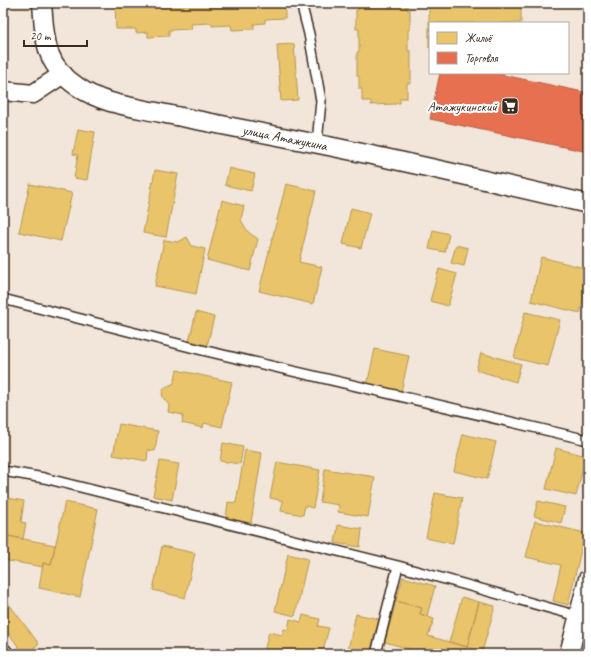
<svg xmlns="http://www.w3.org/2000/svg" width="591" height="657" font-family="Caveat,sans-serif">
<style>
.homes{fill:#e9c46a;stroke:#b59653}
.shops{fill:#e76f51;stroke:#b35a42}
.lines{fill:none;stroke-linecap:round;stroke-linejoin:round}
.lane-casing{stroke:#3b2a1e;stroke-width:12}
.street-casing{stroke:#3b2a1e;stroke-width:21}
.lane{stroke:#fff;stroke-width:9}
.street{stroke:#fff;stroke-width:18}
.labels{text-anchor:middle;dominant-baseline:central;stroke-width:4;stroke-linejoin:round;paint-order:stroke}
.poi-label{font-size:14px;fill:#3b2a1e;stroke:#fff;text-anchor:end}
.street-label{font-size:14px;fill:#3b2a1e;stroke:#fff}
</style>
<rect width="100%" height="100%" fill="#f1e6d9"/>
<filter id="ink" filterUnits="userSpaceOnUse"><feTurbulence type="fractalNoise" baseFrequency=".025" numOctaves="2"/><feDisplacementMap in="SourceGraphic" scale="8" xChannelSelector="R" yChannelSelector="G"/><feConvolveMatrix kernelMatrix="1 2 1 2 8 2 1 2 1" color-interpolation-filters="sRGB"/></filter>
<g filter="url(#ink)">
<path class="homes" d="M115,3H285V18L265,19V23L254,24V29L232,30L231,25L212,26V23L191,24L192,29L169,30V36L148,37V32L136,33V29H116Z
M358,3H407V10H410V30H408V51H411V83H407V98H400V103H396V104L371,105V101H362V89H359V76H357V52H359V29H356V10H358Z
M429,3H521V23H430L429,48Z
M294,44L298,100L281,101L277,45Z
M78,129L95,132L87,180L74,178L78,155L73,154Z
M229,168L255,174L251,191L225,185Z
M155,170L178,174L166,237L143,233Z
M30,184L72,193L61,241L19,232Z
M286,184L316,191L299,262L322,267L313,304L259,291Z
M222,200L244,206L241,220L248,232L258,239L250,271L207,260Z
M351,208L370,213L361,248L343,244Z
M433,230L449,234L445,252L429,249Z
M187,237L192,246L205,249L196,294L155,286L164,240L178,242Z
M456,245L468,248L464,266L451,263Z
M541,257L588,269V279L580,313L531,301Z
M439,269L457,274L448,306L430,301Z
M196,312L214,317L207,346L189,342Z
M525,312L560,320L548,366L514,358Z
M375,349L409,356L401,392L367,385Z
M481,353L521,364L516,382L476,370Z
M177,370L232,382L222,427L204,423L203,428L182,423L183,415L168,412L169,405L163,398L162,393L164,388L174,383Z
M119,424L158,431L155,451L148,450L147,461L113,455Z
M463,434L496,442L487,479L454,471Z
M223,443L243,447L240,464L220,461Z
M556,448L586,456L576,496L546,489Z
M245,450L262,453L251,523L226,519L228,502L236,503Z
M160,461L179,464L172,500L153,496Z
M277,462L320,470L313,508L305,506L303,515L281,511L283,501L270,498Z
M325,469L375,477L368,517L338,512L339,505L320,502Z
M435,493L462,498L453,544L426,538Z
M3,497L24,501L21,522L26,523L23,539L3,535Z
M538,501L565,507L561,523L534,516Z
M65,502L98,509L80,597L39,588L43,563L51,565Z
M535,521L585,533L568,605L553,601L561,565L526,557Z
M338,525L362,529L360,547L335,543Z
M3,535L55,545L51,565L43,563V567L3,560Z
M162,546L195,553L185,598L153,590Z
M288,554L308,559L295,616L275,611Z
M403,577L435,586L427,616L420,614L422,608L396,601Z
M3,596L39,644L25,654H24L3,626Z
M462,597L479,602L467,647L449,642Z
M396,601L422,608L420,614L434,619L428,636L467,647L465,654H427L385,642Z
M479,602L495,606L482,652L467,647Z
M356,614L379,619L370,654H347Z
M303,615L320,619L318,626L329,628L322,654H275L264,651L269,632L282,635L284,629L288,630L290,619L301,622Z"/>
<path class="shops" d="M440,73H494L588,93V152L430,119Z"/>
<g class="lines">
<defs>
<path id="lane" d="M301,3L309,34L321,101L317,143
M3,299L202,350L588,440
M3,471L44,478L398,566L578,616
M376,654L398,566"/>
<g id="street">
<path id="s1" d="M42,3C45,40 44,65 78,87C102,104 133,107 161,113C205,122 249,130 293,139C392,158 490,181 588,204"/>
<path d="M3,91L33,94L63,74"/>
<path d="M3,653V654"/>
<path d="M569,654L588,579"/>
</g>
</defs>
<use href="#lane" class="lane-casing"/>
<use href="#street" class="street-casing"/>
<use href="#lane" class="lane"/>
<use href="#street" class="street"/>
</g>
</g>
<defs>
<symbol id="supermarket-square" viewBox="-11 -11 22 22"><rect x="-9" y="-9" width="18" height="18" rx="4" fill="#3b2a1e" stroke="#fff"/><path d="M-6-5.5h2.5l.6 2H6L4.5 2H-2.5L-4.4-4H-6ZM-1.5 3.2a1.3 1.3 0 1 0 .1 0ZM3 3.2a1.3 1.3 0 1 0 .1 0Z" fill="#fff"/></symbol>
</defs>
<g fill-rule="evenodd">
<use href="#supermarket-square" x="500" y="96" width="20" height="20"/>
</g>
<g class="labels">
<g class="poi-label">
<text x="497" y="106">Атажукинский</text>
</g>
<g class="street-label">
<text stroke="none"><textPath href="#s1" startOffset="310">улица Атажукина</textPath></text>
</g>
</g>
<rect width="591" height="657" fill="none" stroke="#fff" stroke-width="16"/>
<rect x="8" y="8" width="575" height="641" fill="none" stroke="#3b2a1e" stroke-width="1.5" filter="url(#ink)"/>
<rect x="429" y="22" width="140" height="52" fill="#ffffff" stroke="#b1aaa5"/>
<rect x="437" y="32" width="20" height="12" fill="#e9c46a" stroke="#b1aaa5"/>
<text x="465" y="42" font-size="12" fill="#3b2a1e">Жильё</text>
<rect x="437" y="52" width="20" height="12" fill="#e76f51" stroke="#b1aaa5"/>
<text x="465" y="62" font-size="12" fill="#3b2a1e">Торговля</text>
<path d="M24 40v6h63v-6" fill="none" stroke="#3b2a1e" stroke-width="2"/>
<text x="30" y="40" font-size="12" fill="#3b2a1e" stroke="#ffffff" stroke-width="3" paint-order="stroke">20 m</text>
</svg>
